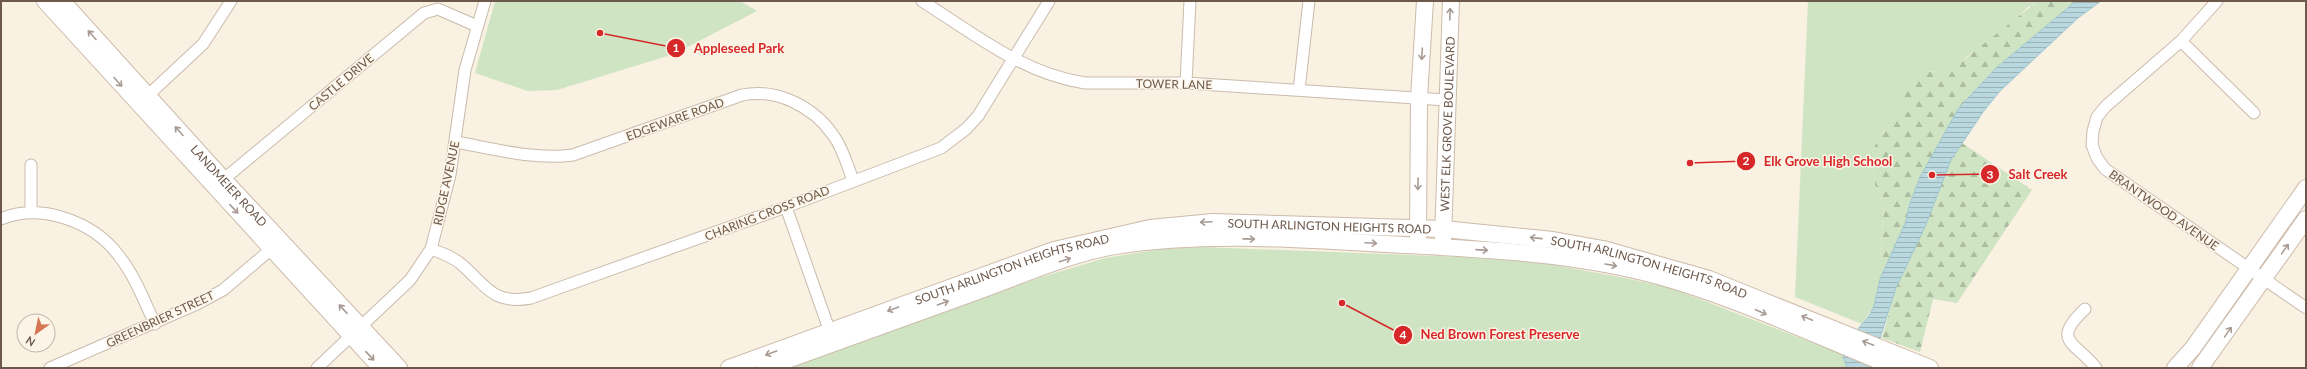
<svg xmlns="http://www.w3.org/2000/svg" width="2307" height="369" font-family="Lato,sans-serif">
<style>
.forest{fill:url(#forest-firs)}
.park{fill:#cfe4c3}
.water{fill:url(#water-rules);stroke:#a1c7d0}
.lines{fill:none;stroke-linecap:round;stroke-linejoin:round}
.street-casing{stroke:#cabbad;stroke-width:13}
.secondary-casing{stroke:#cdbbab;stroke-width:18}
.street{stroke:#fff;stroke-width:11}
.secondary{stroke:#fff;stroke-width:16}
.oneway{stroke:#a79b94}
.labels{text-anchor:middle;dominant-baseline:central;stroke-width:3;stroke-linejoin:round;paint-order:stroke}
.street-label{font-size:12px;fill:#6d594c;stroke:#fcf5e7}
.leader{fill:none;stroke:#d62828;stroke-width:1.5}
.callout-dot{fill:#d62828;stroke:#fcf5e7;stroke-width:1.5}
.mark-label{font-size:12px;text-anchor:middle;font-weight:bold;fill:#fff}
.callout-label{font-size:13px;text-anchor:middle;font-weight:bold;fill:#d62828;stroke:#fcf5e7;stroke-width:3;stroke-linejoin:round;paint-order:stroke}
</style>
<defs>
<pattern id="forest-firs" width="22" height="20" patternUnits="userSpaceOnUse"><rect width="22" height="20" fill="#cfe4c3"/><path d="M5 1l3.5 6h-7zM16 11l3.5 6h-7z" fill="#acbca1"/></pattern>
<pattern id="water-rules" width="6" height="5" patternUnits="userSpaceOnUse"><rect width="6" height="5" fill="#b9d8df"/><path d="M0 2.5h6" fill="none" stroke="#9bb2b7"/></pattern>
</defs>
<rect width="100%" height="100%" fill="#f9f1e2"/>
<path class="forest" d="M2076,1L1996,68L1958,109L1920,177L1909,206L1906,221L1888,263L1880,254L1884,207L1875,185L1872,154L1878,137L1897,117L1907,81L1921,71L1942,72L1967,58L1979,46L2037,2Z
M1962,143L2032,190L1957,303L1933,299L1920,352L1882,338L1896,288L1932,208L1951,160Z"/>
<path class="park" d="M495,1H740L757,11L674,54L557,90L528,91L475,73Z
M1808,1H2053L2037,2L2027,8L2013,21L1954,67L1942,72L1921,71L1907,81L1897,117L1878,137L1872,154L1875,185L1884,207L1880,254L1888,263L1880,279L1874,306L1862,324L1795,297Z
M1202,247L1462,257L1543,263L1625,278L1671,288L1878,368H789L1042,277L1105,258L1162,249Z"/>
<path class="water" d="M2076,1H2101L2078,18L2000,91L1983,112L1951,160L1925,227L1896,288L1877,348L1885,368H1847L1843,357L1844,350L1850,338L1869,316L1874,306L1880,279L1906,221L1909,206L1920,177L1958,109L1996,68Z"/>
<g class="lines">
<defs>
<path id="street" d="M922,1C973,33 1023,74 1085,83H1186L1446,100
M2217,1L2181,41L2106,106L2097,117L2093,131L2092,145L2097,158L2105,169L2306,308
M2181,41L2254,113
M1186,83L1190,1
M1299,90L1309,1
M143,100L203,44L231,1
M456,142C494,149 534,160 573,155L742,95C776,88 813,106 833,135C843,148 847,165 853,180
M31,165V212
M218,184L424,13L438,9L477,26
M786,207L830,332
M1,219C41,202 94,222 119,256C135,276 144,301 155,324
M431,249C441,253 452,256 461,264C487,286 492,305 531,298L786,207L941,148L966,129L978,116L1049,1
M2085,309C2050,342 2076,342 2096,368
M50,368L197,304L223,290L276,245
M317,368L410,280L431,249L450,175L465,70L485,1"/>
<g id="secondary">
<path d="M45,1L381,368"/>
<path id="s1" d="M62,1L223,179L399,368"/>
<path d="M1418,237L1419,98L1425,1"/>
<path id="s2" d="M1443,239L1451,1"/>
<path id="s3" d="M729,368L1054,250L1150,228L1213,222L1443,229L1553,240L1603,249L1709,279L1930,368"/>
<path d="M765,368C837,342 909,316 981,290C1025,274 1069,254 1115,246C1204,232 1297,239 1386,244C1476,249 1568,252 1655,275C1739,298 1816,336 1897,368"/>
<path d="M2175,368L2193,348L2306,188"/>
<path d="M2200,368L2306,219"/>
</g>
</defs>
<use href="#street" class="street-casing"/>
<use href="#secondary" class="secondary-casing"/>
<use href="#street" class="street"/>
<use href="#secondary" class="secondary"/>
</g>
<defs><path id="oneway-shaft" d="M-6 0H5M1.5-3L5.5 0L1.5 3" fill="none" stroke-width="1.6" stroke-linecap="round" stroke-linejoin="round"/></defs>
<g class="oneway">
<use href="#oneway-shaft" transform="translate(1450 14) rotate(-88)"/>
<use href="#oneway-shaft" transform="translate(92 35) rotate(-132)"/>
<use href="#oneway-shaft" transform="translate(1422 54) rotate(93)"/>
<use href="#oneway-shaft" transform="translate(118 82) rotate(48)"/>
<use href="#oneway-shaft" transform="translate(179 131) rotate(-132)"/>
<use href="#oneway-shaft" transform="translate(1418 184) rotate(91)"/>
<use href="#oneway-shaft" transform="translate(234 209) rotate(47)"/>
<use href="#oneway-shaft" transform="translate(1206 222) rotate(177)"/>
<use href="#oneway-shaft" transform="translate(1536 238) rotate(-174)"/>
<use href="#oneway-shaft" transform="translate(1249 239) rotate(1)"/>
<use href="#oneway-shaft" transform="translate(1371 243) rotate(3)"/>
<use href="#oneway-shaft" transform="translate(2285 249) rotate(-55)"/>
<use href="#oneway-shaft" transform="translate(1482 250) rotate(4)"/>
<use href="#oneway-shaft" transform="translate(1065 260) rotate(-18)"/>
<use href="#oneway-shaft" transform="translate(1611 265) rotate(10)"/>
<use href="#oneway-shaft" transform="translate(943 303) rotate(-20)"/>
<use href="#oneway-shaft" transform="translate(343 309) rotate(-133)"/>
<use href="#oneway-shaft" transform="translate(893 309) rotate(160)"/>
<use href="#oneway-shaft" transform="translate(1761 312) rotate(23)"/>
<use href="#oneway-shaft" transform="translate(1807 318) rotate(-158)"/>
<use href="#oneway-shaft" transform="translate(2228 332) rotate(-55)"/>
<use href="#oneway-shaft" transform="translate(1868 343) rotate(-158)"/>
<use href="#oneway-shaft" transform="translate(771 353) rotate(160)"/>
<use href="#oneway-shaft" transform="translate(370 356) rotate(47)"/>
</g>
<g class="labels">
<g class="street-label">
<text transform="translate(341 82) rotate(-40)">CASTLE DRIVE</text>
<text transform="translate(1174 84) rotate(1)">TOWER LANE</text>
<text transform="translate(675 119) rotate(-20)">EDGEWARE ROAD</text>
<text stroke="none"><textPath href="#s2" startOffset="115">WEST ELK GROVE BOULEVARD</textPath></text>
<text transform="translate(446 183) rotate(-78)">RIDGE AVENUE</text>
<text stroke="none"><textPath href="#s1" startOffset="249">LANDMEIER ROAD</textPath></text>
<text transform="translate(2164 210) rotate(35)">BRANTWOOD AVENUE</text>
<text transform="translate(767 213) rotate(-21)">CHARING CROSS ROAD</text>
<text stroke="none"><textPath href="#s3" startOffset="624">SOUTH ARLINGTON HEIGHTS ROAD</textPath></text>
<text stroke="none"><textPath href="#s3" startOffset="948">SOUTH ARLINGTON HEIGHTS ROAD</textPath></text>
<text stroke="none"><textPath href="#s3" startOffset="300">SOUTH ARLINGTON HEIGHTS ROAD</textPath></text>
<text transform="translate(160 319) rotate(-25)">GREENBRIER STREET</text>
</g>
</g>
<path class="leader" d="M600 33L676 48M1690 163L1746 161M1932 175L1990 174M1342 303L1403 335"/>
<g class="callout-dot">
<circle cx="600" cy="33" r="4"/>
<circle cx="1690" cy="163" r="4"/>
<circle cx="1932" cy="175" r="4"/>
<circle cx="1342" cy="303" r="4"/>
<circle cx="676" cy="48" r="10"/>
<circle cx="1746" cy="161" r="10"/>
<circle cx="1990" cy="174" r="10"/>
<circle cx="1403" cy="335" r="10"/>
</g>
<g class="mark-label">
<text x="676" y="52">1</text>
<text x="1746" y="165">2</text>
<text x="1990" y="179">3</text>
<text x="1403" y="339">4</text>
</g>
<g class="callout-label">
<text x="739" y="53">Appleseed Park</text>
<text x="1828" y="166">Elk Grove High School</text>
<text x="2038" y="179">Salt Creek</text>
<text x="1500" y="339">Ned Brown Forest Preserve</text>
</g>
<rect width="2307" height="369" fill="none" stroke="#6d594c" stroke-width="4"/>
<g transform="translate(36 333) rotate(213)"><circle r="19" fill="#fcf5e7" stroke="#c3b7a9"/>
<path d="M0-3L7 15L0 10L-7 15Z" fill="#d57655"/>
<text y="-6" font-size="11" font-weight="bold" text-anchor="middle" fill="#6d594c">N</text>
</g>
</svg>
